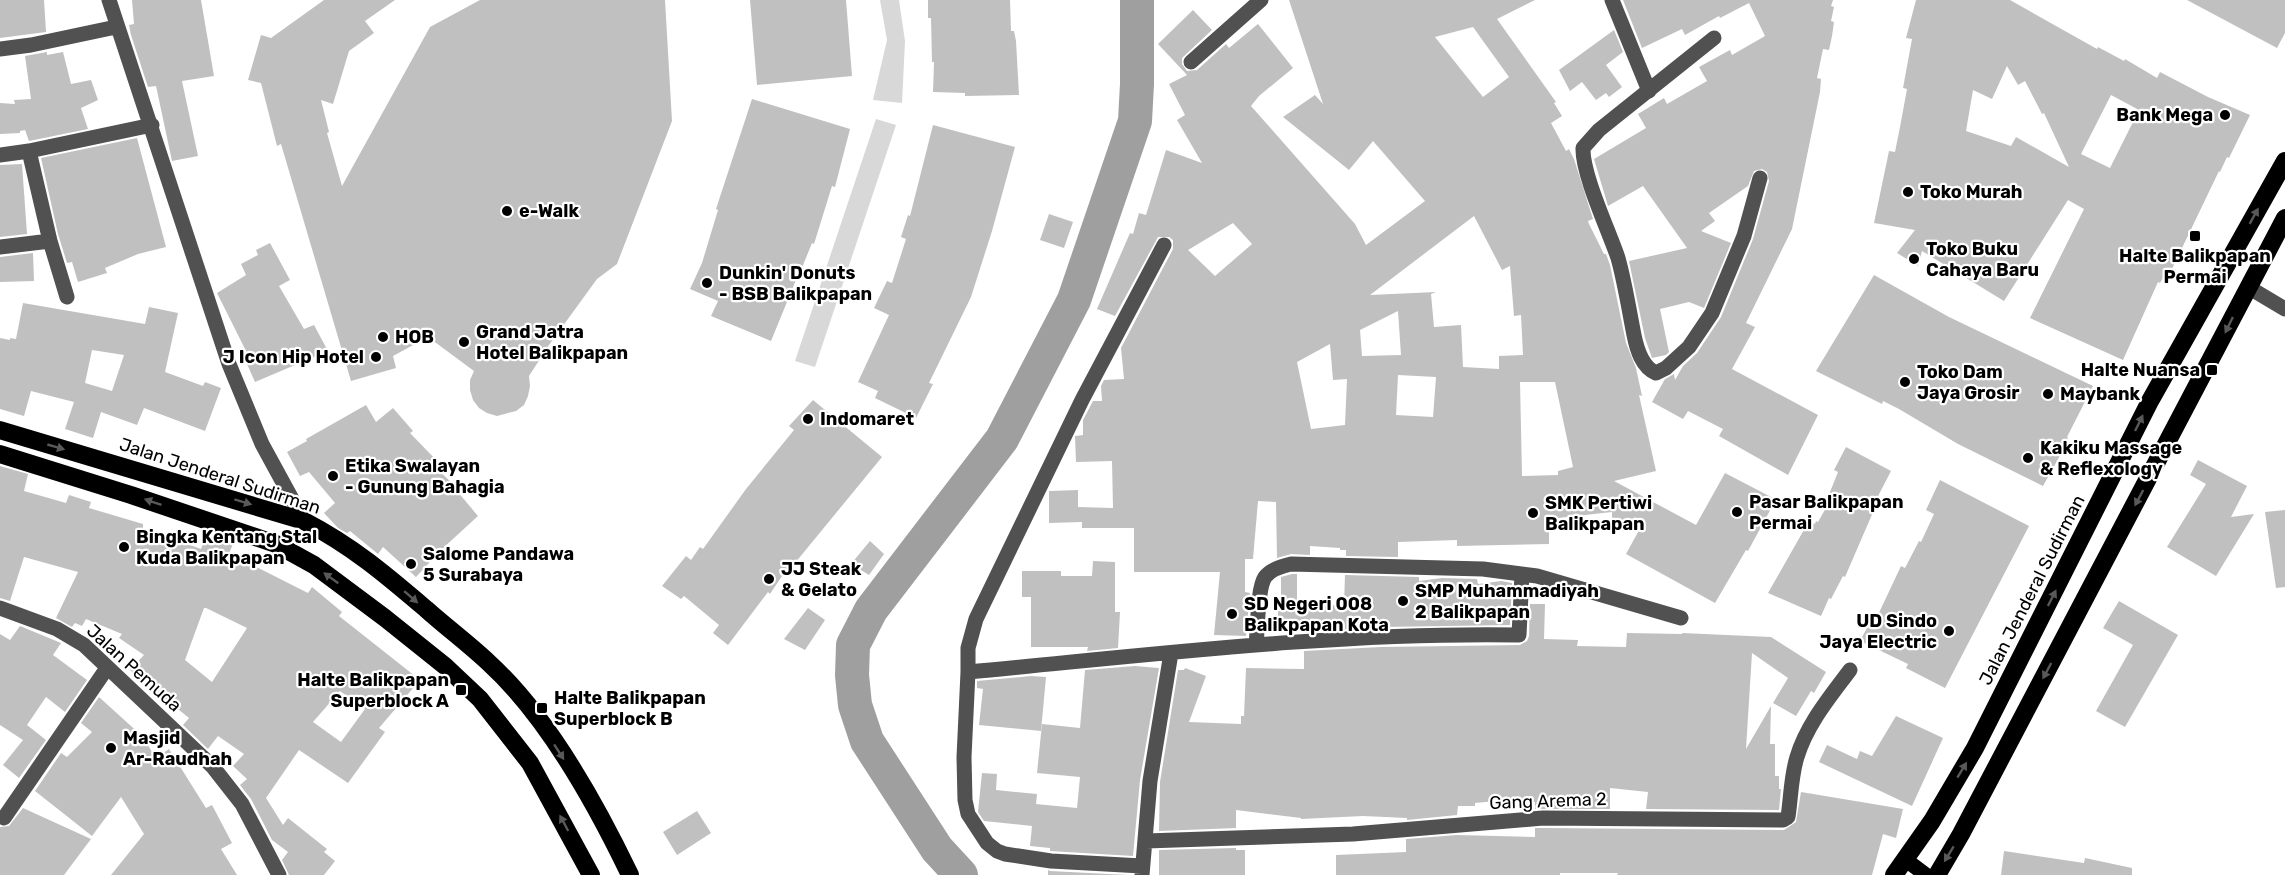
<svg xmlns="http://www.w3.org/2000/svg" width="2285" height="875" font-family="Rubik,sans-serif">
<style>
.green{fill:#d8d8d8}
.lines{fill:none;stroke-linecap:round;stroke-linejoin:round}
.river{stroke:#9f9f9f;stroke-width:34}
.building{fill:#c0c0c0;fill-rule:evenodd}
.minor{stroke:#515151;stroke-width:15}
.major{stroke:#000;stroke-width:15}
.highway{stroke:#000;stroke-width:18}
.oneway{fill:#595959}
.poi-dot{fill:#000;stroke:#fff;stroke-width:2}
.labels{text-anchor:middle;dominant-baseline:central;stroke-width:4.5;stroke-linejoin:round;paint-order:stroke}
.poi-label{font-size:18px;font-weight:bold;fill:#000;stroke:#fff;text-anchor:start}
.street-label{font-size:18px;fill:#000;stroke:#fff}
</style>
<rect width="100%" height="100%" fill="#fff"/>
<path class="green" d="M880,0H899L905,41L902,103L873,100L887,40Z
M876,119L896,125L815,367L795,361Z"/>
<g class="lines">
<path class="river" d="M961,875L937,849L867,741L855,705L852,675L853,645L871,610L1002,439L1074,300L1135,121L1137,84V0"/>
</g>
<path class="building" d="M0,0H44L46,32L0,38Z
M132,0H201L214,76L182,81L198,156L172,161L156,86L148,87L131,35L129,25L134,24Z
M324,0H395L365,21L374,33L349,51L333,104L321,100L329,132L327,133L342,186L430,27L480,0H665L672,121L617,264L597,279L549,345L529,376L530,386L528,396L524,405L516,411L497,416L487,413L479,408L473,400L470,390V380L474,371L428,337L393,356L396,368L351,381L281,144L277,146L261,83L248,80L261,35L271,38Z
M750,0H846L852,76L757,85Z
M928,0H1010L1011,31H1014L1016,41L1019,95L965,96V93L933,92L934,62H932L931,18H928Z
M1289,0H1535L1497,19L1556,102L1554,103L1562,116L1551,123L1566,151L1569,149L1574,159L1593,219L1588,221L1589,224L1604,254H1606L1610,265L1626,343L1636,368L1642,396L1639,395L1656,471L1614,481L1696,525L1725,473L1773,498V505L1748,551L1746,550L1715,603L1626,554L1643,523L1612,524V512L1549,519V544L1457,546V540L1398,542V557L1346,556V550H1340V548L1310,546V555L1291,554L1277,558L1276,502L1258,501L1253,559H1245V592L1250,593L1246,636L1214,635L1220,572H1134V528H1082V522L1049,523V491L1078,490V507L1113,508L1112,461L1076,462L1075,436L1083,435V420L1093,401H1102L1101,386L1104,380L1124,379L1121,348L1173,249V240L1169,237H1158L1115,316L1097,309L1130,233L1133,234L1139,213L1146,215L1166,150L1202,163L1177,120L1185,115L1169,84L1187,75L1158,44L1193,10L1212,30L1182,58V64L1187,71L1197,70L1226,44L1229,48L1258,24L1293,68L1259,96L1251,106L1355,224L1366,245L1425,201L1373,141L1349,170L1283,117L1315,95L1323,104ZM1473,27L1509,77L1483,97L1435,37ZM1474,216L1502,270L1510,266L1514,316L1521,315L1523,355L1499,356V369L1463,367L1461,325L1434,327L1431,294L1436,292L1370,295ZM1233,223L1252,244L1215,276L1188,250ZM1398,311L1401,355L1362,356L1360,330ZM1330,344L1333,380L1347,379L1345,425L1311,429L1297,362ZM1398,375L1436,377L1433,417L1396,415ZM1520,382H1555L1573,467L1558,471V475L1522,476Z
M1623,0H1833L1831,6L1834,7L1831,21L1834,22L1832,36L1829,50L1823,49L1817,78L1821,79L1820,92L1792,229L1746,323L1755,327L1732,369L1818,415L1788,475L1719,436L1723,429L1688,411L1683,419L1652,402L1665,379L1674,374L1675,380L1683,366L1697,353L1721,317L1753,239L1769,181L1767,172L1762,169L1754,171L1748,186L1709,213L1715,221L1701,231L1731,243L1704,308L1689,302L1660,309L1669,352L1666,355L1652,358L1645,338L1629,261L1687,248L1643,186L1608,206L1594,159L1646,128L1638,114L1664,98L1667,104L1707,81L1699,67L1730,50L1732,55L1765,36L1749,3L1720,18L1719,16L1685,35L1682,29L1642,48Z
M1916,0H2010L2097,49L2098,47L2124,61L2125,59L2157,78L2160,72L2208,97L2250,115L2229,158L2227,157L2220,172L2219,171L2171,271L2168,269L2160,283L2158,282L2123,360L2030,318L2084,209L2068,200L2004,301L1922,251L1918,266L1897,253L1915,230L1874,223L1889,151L1895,152L1900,127L1907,89L1903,88L1912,39L1906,38ZM2007,66L2018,85L2025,81L2042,114L2044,113L2069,167L2016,137L2011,146L1966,131L1973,90L1992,99ZM2111,95L2139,110L2110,168L2081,154Z
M2187,0H2285V33L2277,48Z
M1614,30L1623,52L1606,65L1622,87L1609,97L1606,93L1596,100L1582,82L1570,91L1559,70Z
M47,52V55L63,52L71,84L91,80L98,100L81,108L88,129L29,141L25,130L20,131V133L0,134V103L15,104L14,100L31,99L25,56Z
M752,99L850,129L835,187L832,186L814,244L812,243L799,275H798L771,341L711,316L718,301L690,289L702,263L718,210L716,209Z
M933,125L1015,147L992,231L971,297L929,383L933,384L916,418L875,398L878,391L858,382L889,315L874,308L887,281L892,283L906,239L901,237L908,215L910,216Z
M137,138L166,247L138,254L105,268L107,273L78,282L72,262L67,263L58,234L41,158Z
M22,164L27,234L0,237V165Z
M1049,214L1073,222L1064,248L1040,240Z
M270,243L290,280L279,286L304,329L314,325L328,351L255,382L243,355L247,353L217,293L246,275L241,264L258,255L256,250Z
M33,253L34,281L0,282V257Z
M1874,275L1949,317L2093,386L2067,437L2068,438L2062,452L2043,486L1958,444L1899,409L1883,401L1882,404L1816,371Z
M23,303L145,324L149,307L178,313L165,372L203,386L205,382L221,388L205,431L144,408L137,425L101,412L93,438L65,429L74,402L31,391L24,416L0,409V338L10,340V338L16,339ZM92,350L124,355L112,391L85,383Z
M813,400L882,457L786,574L784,573L770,594L768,592L728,645L713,633L719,625L684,596L681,599L662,586L686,556L691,560L700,547L703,549L746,489L794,430L789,426Z
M366,405L376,422L393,408L413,431L410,433L439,463L435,467L453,484L452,485L478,516L442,549L416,577L383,547L378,554L350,531L347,533L338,528L324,513L335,503L309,472L300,476L287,452L307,441L306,439Z
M1846,447L1891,471L1875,502L1877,503L1845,577L1843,576L1831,599L1829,598L1821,616L1768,593L1809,521L1815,524L1816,521L1818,522L1831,499L1828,497L1838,472L1834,470Z
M2198,460L2247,486L2231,517L2254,514L2216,576L2167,547L2206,484L2190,475Z
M0,466L28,474L24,491L66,503L69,495L91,502L89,508L143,524V528L201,549L207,533L234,542L229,553L308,593L312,587L342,612L339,616L420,680L379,728L385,732L348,783L299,750L266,798L283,825L288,818L327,849L324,852L335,861L324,875H289L282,860L288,852L272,840L251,799L240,785L247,779L233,766L244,754L218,736L208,749L183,725L189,718L130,670L144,655L119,638L122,634L86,619L82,626L75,623L72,627L56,618L78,572L24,557L10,601L0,598ZM204,608H206L247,628L212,682L185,660ZM340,691L365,709L341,742L313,722Z
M1940,480L2029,526L1945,688L1906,668L1908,664L1860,641L1868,626L1870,627L1877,617L1901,566L1905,568L1919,541L1921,542L1934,514L1926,510Z
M2285,510V587L2276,588L2265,512Z
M870,541L884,554L869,575L851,564Z
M1093,561L1115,562V612H1120L1118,648L1087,651L1088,647H1031V597H1022V571H1061V576H1092Z
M1292,574H1297V606L1344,605L1345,575L1419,577V581L1442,578L1477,579L1478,584L1501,581L1512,583L1510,625L1381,627L1304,632V628L1278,629V606H1281V577Z
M2119,601L2178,635L2125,727L2096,711L2133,645L2103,628Z
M1530,604H1545L1544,639L1578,640L1577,646L1626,647L1627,633L1682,634V633L1771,637L1826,672L1814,693L1811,691L1796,716L1773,703L1788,678L1752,653L1746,749L1771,706L1770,744H1775V776H1779V789H1781L1779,810L1646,809L1648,792L1610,788V809H1535V802L1496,801L1475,803V806H1458L1457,815L1407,820V818L1363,816L1301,819V818L1236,810V828L1159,831L1160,782L1178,670H1184L1185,668L1206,676L1189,722L1241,724V716H1244L1246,668L1304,669V651L1381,647L1520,645L1527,641L1529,636Z
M808,608L825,620L805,650L784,639Z
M20,626L61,643L53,655L87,680L65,712L46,697L27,725L46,740L19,778L3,765L23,740L0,725V634L10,640Z
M1135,666L1159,668L1140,780L1133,856L1050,851V848L1030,846L1032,826L984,821L978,812L982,773L997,774L996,790L1037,794L1036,804L1077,808L1080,777L1037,773L1042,724L1080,728L1085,670Z
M1031,676L1046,677L1041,731L979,725L983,689L977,688V681Z
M99,697L142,736L156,758L169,749L206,808L212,805L232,843L221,849L237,875H111L144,834L121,797L92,836L35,791L61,753L67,757L92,732L81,723Z
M1896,716L1943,738L1912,806L1819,762L1827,745L1857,759L1860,751L1872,756Z
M1801,792L1903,809L1896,838L1883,834L1872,875H1617L1618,873H1560V875H1336V855L1406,852V839L1457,835L1535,837V828H1543L1784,830L1796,822Z
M23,808L91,839L64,875H0V827L9,826Z
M697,811L711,833L677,855L663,832Z
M1236,848V850H1245V875H1159V850Z
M2004,851L2084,863L2085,858L2132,868V875H2001Z
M1048,870L1050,871L1128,875H1048Z"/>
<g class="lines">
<path class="minor" d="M109,0L229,364L262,444L304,521
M1612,0L1649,91
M1714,38L1599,130L1583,148C1582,174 1609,231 1618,258C1625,283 1629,310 1634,335C1637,350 1642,367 1656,373L1666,368L1689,347L1712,313L1744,236L1760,178
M0,49L31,45L116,27
M1191,62L1261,0
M29,151L50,241L67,297
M0,155L29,151L152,125
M1164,245L1082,400L976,619L968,648V672C1151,655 1335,632 1519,635L1522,574
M0,247L50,241
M2248,287L2285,309
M0,608L57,629L84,645L213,767L242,804L279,875
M1256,644C1258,629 1257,589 1265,577C1271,569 1282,566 1291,564L1483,569L1537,576L1681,618
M968,672L964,757L965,800L968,814L987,843L997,851L1005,854L1051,861L1142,866
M4,818L107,668
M1146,841L1353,834L1543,818L1783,820L1788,817C1791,797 1791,776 1797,757C1807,724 1830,697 1850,670
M1142,875L1150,781L1171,653"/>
<path class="major" d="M1906,860L1926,875"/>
<path class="highway" d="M0,430L304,521C352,546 385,574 426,609C446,627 469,644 489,663C547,716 596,804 630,875
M0,454L131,495L276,544L314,565L385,618L445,666L480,699L530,763L591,875
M1894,875L1932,821L1975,748L2150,401L2285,161
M1937,875L1961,834L2285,218"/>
</g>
<defs><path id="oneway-solid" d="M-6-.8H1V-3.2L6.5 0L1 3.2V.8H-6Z" transform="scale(1.5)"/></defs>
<g class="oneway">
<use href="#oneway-solid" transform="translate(2254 216) rotate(-61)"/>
<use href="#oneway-solid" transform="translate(2229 325) rotate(116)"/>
<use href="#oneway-solid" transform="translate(2139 423) rotate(-64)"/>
<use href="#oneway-solid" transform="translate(56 447) rotate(16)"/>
<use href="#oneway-solid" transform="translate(2139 498) rotate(118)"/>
<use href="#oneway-solid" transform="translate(153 502) rotate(-161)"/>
<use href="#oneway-solid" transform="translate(243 502) rotate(17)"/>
<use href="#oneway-solid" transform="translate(331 578) rotate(-144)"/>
<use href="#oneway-solid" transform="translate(411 597) rotate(41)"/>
<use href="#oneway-solid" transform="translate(2052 598) rotate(-63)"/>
<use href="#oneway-solid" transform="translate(2047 671) rotate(118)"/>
<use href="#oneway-solid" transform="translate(559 752) rotate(57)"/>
<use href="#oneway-solid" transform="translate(1962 770) rotate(-59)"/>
<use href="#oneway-solid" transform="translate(564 823) rotate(-118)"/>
<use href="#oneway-solid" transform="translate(1949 854) rotate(121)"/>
</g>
<g class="poi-dot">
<circle cx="2225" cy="115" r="6"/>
<circle cx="1908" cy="192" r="6"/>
<circle cx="507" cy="211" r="6"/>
<rect x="2189" y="230" width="12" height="12" rx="3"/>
<circle cx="1914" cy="259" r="6"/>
<circle cx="707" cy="283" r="6"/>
<circle cx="383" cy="337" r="6"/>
<circle cx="464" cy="342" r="6"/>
<circle cx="376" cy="357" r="6"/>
<rect x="2206" y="364" width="12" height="12" rx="3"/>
<circle cx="1905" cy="382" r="6"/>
<circle cx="2048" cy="394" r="6"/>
<circle cx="808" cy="419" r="6"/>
<circle cx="2028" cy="458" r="6"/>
<circle cx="333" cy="476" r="6"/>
<circle cx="1737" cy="512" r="6"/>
<circle cx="1533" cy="513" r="6"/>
<circle cx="124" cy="547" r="6"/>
<circle cx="411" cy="564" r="6"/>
<circle cx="769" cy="579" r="6"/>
<circle cx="1403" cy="601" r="6"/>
<circle cx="1232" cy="614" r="6"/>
<circle cx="1949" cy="631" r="6"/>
<rect x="455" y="684" width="12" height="12" rx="3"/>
<rect x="536" y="702" width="12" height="12" rx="3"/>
<circle cx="111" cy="748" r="6"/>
</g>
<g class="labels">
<g class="poi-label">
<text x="2213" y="115" text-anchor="end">Bank Mega</text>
<text x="1920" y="192">Toko Murah</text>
<text x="519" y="211">e-Walk</text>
<text x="1926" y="249">Toko Buku<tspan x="1926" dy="21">Cahaya Baru</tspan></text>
<text x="2195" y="256" text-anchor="middle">Halte Balikpapan<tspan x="2195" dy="21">Permai</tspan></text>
<text x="719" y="273">Dunkin' Donuts<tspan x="719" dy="21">- BSB Balikpapan</tspan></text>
<text x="476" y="332">Grand Jatra<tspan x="476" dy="21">Hotel Balikpapan</tspan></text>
<text x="395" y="337">HOB</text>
<text x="364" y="357" text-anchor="end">J Icon Hip Hotel</text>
<text x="2200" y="370" text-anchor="end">Halte Nuansa</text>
<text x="1917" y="372">Toko Dam<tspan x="1917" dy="21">Jaya Grosir</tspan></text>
<text x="2060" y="394">Maybank</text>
<text x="820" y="419">Indomaret</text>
<text x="2040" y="448">Kakiku Massage<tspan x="2040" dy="21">&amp; Reflexology</tspan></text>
<text x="345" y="466">Etika Swalayan<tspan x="345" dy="21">- Gunung Bahagia</tspan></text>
<text x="1749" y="502">Pasar Balikpapan<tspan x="1749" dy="21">Permai</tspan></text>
<text x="1545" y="503">SMK Pertiwi<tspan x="1545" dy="21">Balikpapan</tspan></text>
<text x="136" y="537">Bingka Kentang Stal<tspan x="136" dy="21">Kuda Balikpapan</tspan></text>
<text x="423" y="554">Salome Pandawa<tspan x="423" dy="21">5 Surabaya</tspan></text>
<text x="781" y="569">JJ Steak<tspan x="781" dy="21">&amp; Gelato</tspan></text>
<text x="1415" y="591">SMP Muhammadiyah<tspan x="1415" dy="21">2 Balikpapan</tspan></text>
<text x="1244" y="604">SD Negeri 008<tspan x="1244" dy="21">Balikpapan Kota</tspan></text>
<text x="1937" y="621" text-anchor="end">UD Sindo<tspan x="1937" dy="21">Jaya Electric</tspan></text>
<text x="449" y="680" text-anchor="end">Halte Balikpapan<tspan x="449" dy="21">Superblock A</tspan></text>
<text x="554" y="698">Halte Balikpapan<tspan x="554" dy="21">Superblock B</tspan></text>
<text x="123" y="738">Masjid<tspan x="123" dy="21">Ar-Raudhah</tspan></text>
</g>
<g class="street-label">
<text transform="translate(220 476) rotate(18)">Jalan Jenderal Sudirman</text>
<text transform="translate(2032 590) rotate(-63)">Jalan Jenderal Sudirman</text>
<text transform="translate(134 668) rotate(42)">Jalan Pemuda</text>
<text transform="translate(1548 801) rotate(-2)">Gang Arema 2</text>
</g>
</g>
</svg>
